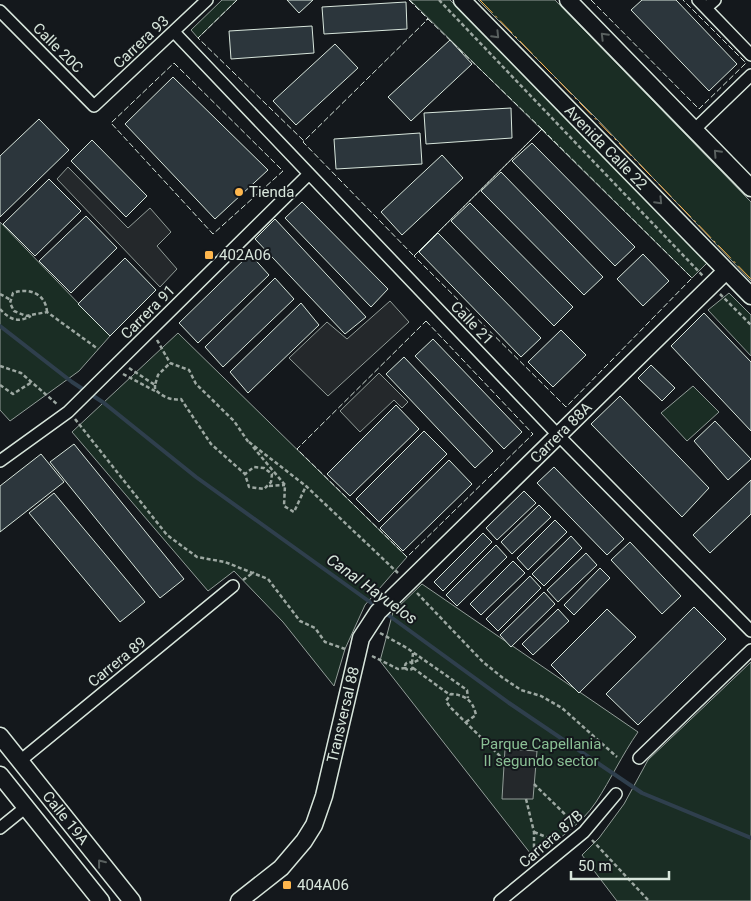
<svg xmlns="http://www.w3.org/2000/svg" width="751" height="901" font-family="Roboto,sans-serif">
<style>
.green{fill:#1a2d24;stroke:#939e99}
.parking{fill:#24282b;stroke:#939e99}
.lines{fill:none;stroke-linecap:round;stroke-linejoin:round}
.stream{stroke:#2f3f4d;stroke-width:4}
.building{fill:#2c363c;stroke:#d8e6dc}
.street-casing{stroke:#d8e6dc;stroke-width:14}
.secondary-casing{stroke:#d8e6dc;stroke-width:19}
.path{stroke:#9da8a2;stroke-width:2.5;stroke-dasharray:4 2.5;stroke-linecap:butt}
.street{stroke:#14181c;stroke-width:11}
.secondary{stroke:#14181c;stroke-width:16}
.fence{stroke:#d8e6dc;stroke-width:1;stroke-dasharray:6 2.5;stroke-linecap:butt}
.power{stroke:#ffb74d;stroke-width:1;stroke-dasharray:18 4 2.5 4;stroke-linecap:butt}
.oneway{stroke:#59605f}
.poi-dot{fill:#ffb74d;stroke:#14181c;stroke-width:2}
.labels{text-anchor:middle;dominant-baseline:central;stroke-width:4;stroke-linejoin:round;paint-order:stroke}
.street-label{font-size:15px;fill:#d8e6dc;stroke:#14181c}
.poi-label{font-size:15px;fill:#d8e6dc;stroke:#14181c;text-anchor:start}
.park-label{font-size:15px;fill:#8ac095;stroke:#14181c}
.water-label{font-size:16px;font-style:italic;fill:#d8e6dc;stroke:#14181c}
</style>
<rect width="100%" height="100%" fill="#14181c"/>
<path class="green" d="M222,0H237L198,38L191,30Z
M410,0H450L708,262L692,278Z
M478,0H555L751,202V281L597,119Z
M0,222L110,336L79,371L10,421L0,410Z
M729,293L751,315V356L708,310Z
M178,333L407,557L365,605L345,649L334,686L283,622L234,571L208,591L72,432Z
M693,386L719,412L687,441L661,413Z
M422,584L638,732C622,755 611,779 596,802C581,825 555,841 534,858L380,661L393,612Z
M751,662V901H617L582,855L599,838L624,804L648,760Z"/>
<path class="parking" d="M68,167L128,228L150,208L171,232L157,246L177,269L160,287L57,179Z
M390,301L409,322L328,396L289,358L327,322L347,339Z
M379,373L408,402L402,408L394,400L360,432L340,411Z
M505,749L537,751L533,799H502Z"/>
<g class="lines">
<path class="stream" d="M0,326L72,382L104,403L196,477L377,607
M384,612L509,703L642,793L751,838"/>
</g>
<path class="building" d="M287,0H313L299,13Z
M642,0H676L737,64L709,91L631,10Z
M406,2L407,29L324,34L322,7Z
M312,26L314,53L231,59L229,31Z
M450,40L472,64L411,121L388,97Z
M335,44L358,68L296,125L273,101Z
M173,77L268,170L215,219L125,124Z
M511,108L512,138L426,144L424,113Z
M39,119L69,150L0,217V156Z
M420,133L422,164L336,169L334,139Z
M92,140L147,196L126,217L71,161Z
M532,143L635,247L615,266L512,161Z
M442,155L463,178L402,235L381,212Z
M501,172L603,277L584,295L481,191Z
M49,179L81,211L35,256L3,224Z
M302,202L388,289L371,307L285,218Z
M470,203L573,307L554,326L451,221Z
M86,216L117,248L71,293L39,261Z
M275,219L366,317L345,334L255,239Z
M438,233L541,338L521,357L419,252Z
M250,254L269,275L198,343L179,323Z
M643,254L669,281L643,306L617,279Z
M125,258L156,290L110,336L78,304Z
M275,278L294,299L223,367L205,347Z
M301,303L319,325L248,393L230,372Z
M704,313L751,362V431L671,346Z
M561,330L586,355L553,387L528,362Z
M433,339L522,432L504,449L415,356Z
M404,357L493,451L475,468L386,374Z
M651,365L675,388L662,401L638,378Z
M620,396L709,488L682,517L591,424Z
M396,405L419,429L350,496L327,474Z
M715,421L751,459L728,480L694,441Z
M424,431L447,454L379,522L356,499Z
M74,444L184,579L160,598L50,462Z
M41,454L64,482L0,532V486Z
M449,460L472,484L403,551L380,528Z
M554,467L624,539L607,555L537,483Z
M751,480V514L710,553L693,535Z
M524,491L536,503L497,540L486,528Z
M54,493L145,602L120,622L29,513Z
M539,505L551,517L512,554L501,542Z
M555,520L567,532L528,570L517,558Z
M483,533L492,542L443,591L434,582Z
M571,536L582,548L544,586L532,574Z
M630,542L681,596L662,614L611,560Z
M496,545L507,557L457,606L446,595Z
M586,553L597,565L558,602L547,590Z
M513,561L525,573L481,615L470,604Z
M600,568L610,578L574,615L564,605Z
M530,576L541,588L498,631L486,619Z
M544,592L555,604L511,647L500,635Z
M694,607L726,639L638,725L606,694Z
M558,609L569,621L533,655L522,644Z
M607,609L636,637L579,693L551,665Z"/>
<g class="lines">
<defs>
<path id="street" d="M698,0L751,55
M706,8L715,0
M0,11L94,106L207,0
M174,32L558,435L751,631
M695,129L751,75
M0,461L68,412L309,174
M639,758L751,650
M20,761L233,586
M0,828L26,807
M500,901L584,832L616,794"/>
<g id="secondary">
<path id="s1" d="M462,0L751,296"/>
<path d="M568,0L751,188"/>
<path id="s2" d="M0,736L132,901"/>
<path d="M0,775L101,901"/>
<path id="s3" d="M239,901L281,868L304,841L314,825L324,796L358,651L361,638L378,612L726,271"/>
</g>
</defs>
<use href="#street" class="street-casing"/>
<use href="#secondary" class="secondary-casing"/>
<path class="path" d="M439,0L703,276
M0,294L11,300
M720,294L751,325
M0,309C10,320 18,323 31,316
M47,312C46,294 29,287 13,293L10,303L14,311L26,316L47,312L98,349
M157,340L170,363L189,370L196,384L234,421L249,443
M0,366L21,373L58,405
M129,368L155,385L158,375L170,363
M123,374L155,391
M0,385L13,394L32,382
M155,385V389C161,396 171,401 181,399L211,444L245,474L249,487L264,489L271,482L272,474L264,468L254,467L245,474
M75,419L167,535L197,557L225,562L268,579L300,621L315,628L325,642L345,649
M249,442L306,486L398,573
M253,447L285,485L284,506L294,512L306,486
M269,486L285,485
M243,580L254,572
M417,593L483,662L503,678L521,690L541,696L562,708L617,757
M380,633L407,648L467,690L468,698
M413,653L412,663L421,659
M372,656L398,669L406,668
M405 666a4 4 0 1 1 8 0a4 4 0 1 1-8 0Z
M413,668L450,695
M466,722L476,715C473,701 466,695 451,694L446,701L450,707L504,760
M534,784L575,824
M526,799L534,832V855
M534,832L551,839
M592,840L649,901"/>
<use href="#street" class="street"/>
<use href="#secondary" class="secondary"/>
<path class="fence" d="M237,0L198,38L304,141
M409,0L428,19L426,20
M591,0L699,109L746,63L683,0
M428,19L542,129L414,256L303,142Z
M174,63L283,171L213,234L111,123Z
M542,129L692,278L566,407L414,256Z
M426,321L533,434L407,557L297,449Z"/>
<path class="power" d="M480,0L751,279"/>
</g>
<defs><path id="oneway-chevron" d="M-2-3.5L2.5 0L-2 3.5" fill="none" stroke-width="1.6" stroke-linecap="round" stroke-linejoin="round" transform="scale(1.25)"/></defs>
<g class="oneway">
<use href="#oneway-chevron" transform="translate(496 35) rotate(46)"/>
<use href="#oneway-chevron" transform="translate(604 36) rotate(-135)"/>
<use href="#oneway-chevron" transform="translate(717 153) rotate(-133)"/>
<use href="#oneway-chevron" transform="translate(659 201) rotate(46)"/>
<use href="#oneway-chevron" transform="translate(101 863) rotate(-128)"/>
</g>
<g class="poi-dot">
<circle cx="239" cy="192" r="5"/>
<rect x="204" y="250" width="10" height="10" rx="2.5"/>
<rect x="282" y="880" width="10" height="10" rx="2.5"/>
</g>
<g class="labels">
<g class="street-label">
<text transform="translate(141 42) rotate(-43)">Carrera 93</text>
<text transform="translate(58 48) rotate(45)">Calle 20C</text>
<text stroke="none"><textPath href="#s1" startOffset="206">Avenida Calle 22</textPath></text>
<text transform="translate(148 312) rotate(-45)">Carrera 91</text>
<text transform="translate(472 323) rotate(46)">Calle 21</text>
<text stroke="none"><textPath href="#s3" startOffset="588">Carrera 88A</textPath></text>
<text transform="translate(117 662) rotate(-39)">Carrera 89</text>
<text stroke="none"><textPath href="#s3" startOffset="222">Transversal 88</textPath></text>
<text stroke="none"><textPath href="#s2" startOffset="105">Calle 19A</textPath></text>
<text transform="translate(551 839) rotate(-41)">Carrera 87B</text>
</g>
<g class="poi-label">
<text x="249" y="192">Tienda</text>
<text x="219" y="255">402A06</text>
<text x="297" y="885">404A06</text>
</g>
<g class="park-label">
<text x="541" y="744">Parque Capellania<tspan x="541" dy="17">II segundo sector</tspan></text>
</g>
<g class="water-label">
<text transform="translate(372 589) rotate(36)">Canal Hayuelos</text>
</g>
</g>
<path d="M571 871v8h98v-8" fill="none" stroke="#d8e6dc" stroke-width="2.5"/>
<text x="578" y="871" font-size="15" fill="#d8e6dc" stroke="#14181c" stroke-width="4" paint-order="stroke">50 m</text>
</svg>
